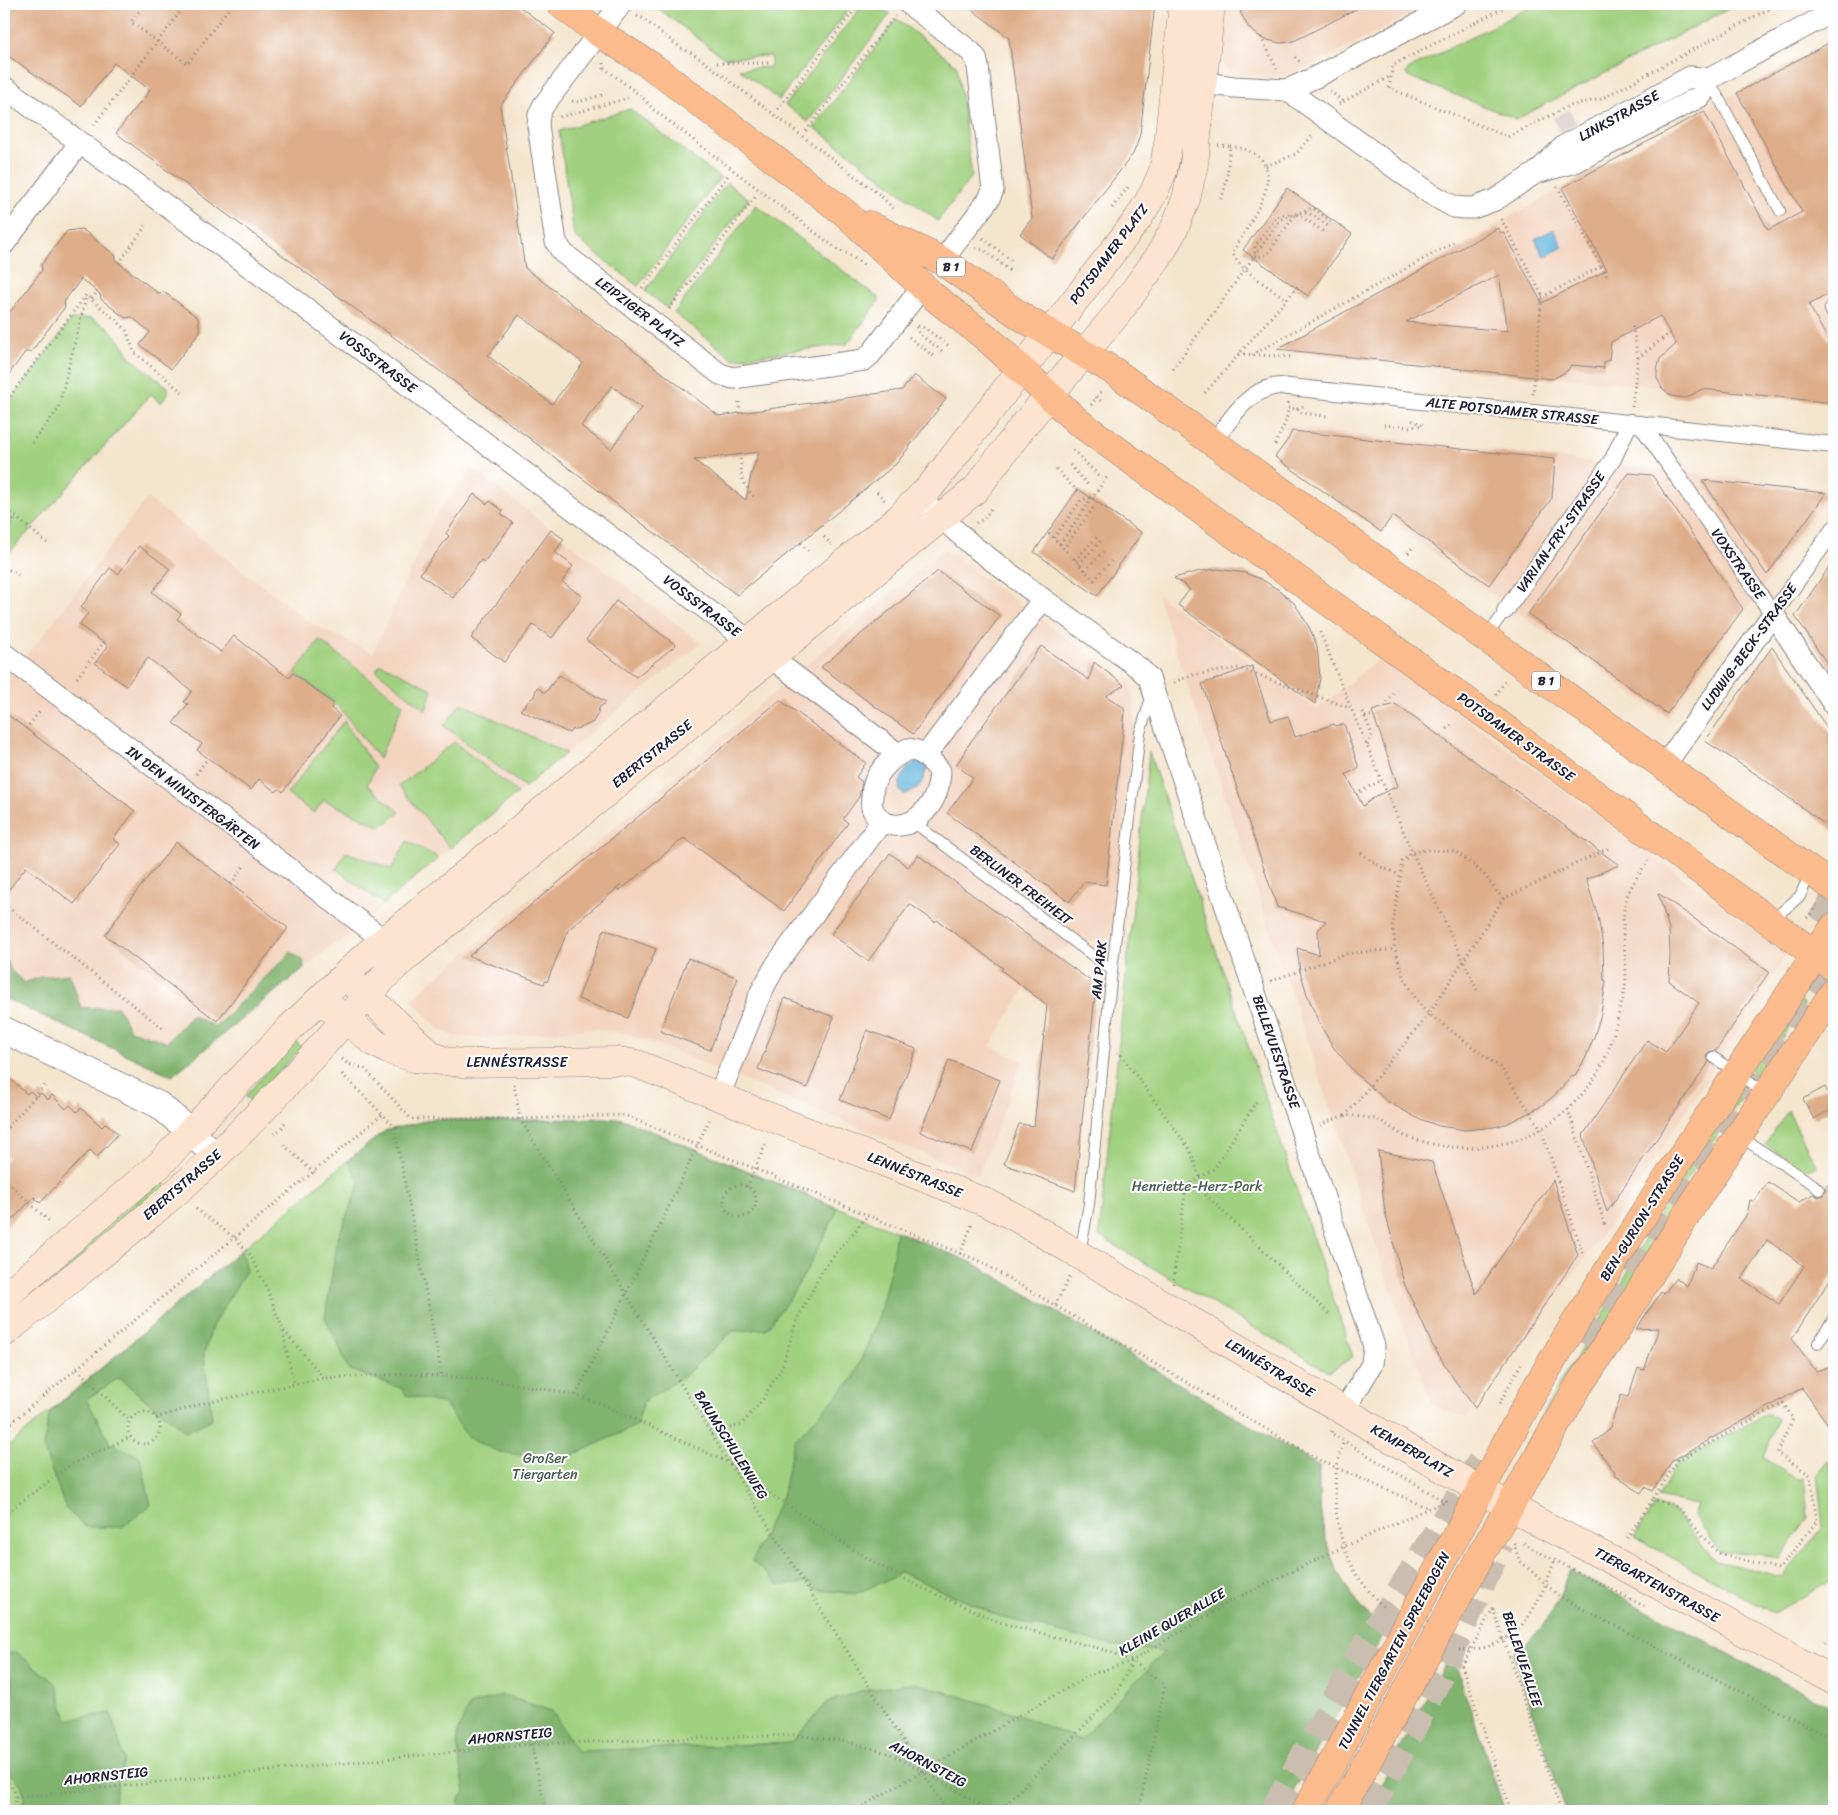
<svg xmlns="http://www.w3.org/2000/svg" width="1838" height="1815" font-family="Sriracha,sans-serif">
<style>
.built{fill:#f3d4bf}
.industrial{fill:#cfc0bb}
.green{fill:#a1d180;stroke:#627a5e}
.forest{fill:#80b36e;stroke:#516a54}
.water{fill:#62b5de;stroke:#426c8c}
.building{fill:#dead89;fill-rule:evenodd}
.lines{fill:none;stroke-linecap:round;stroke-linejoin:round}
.trunk-tunnel{stroke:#cabeb0;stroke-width:28;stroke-dasharray:28 14;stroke-linecap:butt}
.service-casing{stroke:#8b8484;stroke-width:12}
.pedestrian-casing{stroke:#8b8484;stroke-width:18}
.minor-casing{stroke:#8b8484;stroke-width:23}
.tertiary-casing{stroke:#8b8484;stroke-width:28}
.secondary-casing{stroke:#8b8484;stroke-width:29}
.primary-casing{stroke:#8b8484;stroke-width:29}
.trunk-casing{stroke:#8b8484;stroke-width:29}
.path{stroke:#8b8484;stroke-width:3;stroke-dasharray:1 4;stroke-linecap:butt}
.service{stroke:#fff;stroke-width:10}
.pedestrian{stroke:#fff;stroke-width:16}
.minor{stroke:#fff;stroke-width:21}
.tertiary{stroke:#fff;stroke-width:26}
.secondary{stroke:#fde4d1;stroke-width:28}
.primary{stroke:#fbbb8c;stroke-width:28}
.trunk{stroke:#fbbb8c;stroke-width:28}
.path-bridge{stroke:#8b8484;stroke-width:3;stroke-dasharray:1 4;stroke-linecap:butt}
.labels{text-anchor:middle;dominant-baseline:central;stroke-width:4;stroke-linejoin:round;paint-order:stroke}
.shield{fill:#fff;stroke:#646476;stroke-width:1}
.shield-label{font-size:12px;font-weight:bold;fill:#22223b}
.street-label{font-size:14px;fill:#22223b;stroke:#fff}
.park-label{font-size:14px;fill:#4e5f53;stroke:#fff}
</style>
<rect width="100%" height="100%" fill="#fff"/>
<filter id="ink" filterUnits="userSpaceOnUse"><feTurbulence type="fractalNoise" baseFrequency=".02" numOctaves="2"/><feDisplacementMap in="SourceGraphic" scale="10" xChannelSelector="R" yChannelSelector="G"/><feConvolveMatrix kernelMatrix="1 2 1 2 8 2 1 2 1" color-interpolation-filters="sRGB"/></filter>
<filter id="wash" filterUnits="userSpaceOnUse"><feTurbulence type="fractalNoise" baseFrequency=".0096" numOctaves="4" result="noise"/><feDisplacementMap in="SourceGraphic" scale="20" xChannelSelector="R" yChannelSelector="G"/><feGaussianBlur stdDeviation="1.12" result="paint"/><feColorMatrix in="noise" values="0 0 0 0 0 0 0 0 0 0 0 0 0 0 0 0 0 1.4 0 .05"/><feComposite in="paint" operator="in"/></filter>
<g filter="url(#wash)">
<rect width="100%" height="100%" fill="#f4e5cd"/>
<path class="built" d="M1220,4H1430L1311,66L1291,73L1270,76L1230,72L1223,65L1222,58L1215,57Z
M1834,40V403L1276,350L1562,188Z
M1287,426L1833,490L1667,718L1279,444Z
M471,468L701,643L444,853L341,942L338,944L335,943L172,1076L4,998V679L38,642L147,498L314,625L373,653L435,516Z
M944,549L1132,685L1135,718L1111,937L1051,953L1025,988L990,1046L1023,1061L978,1176L656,1044L624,1033L586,1028L496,1038H474L455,1036L439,1029L426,1016L411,999Z
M1157,594L1317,710L1381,657L1787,954L1635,1190L1467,1418L1433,1406L1399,1315Z"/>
<path class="industrial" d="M1569,109L1577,123L1560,132L1553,118Z"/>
<path class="green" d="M657,4H853L779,100L739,69L771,67V56L724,58L655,6Z
M863,4H877L890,14L808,122L785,105Z
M1536,4H1738L1517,119L1407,76L1406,73L1409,69Z
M897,19L957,66L972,176L938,221L814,127Z
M630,109L720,178L638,286L577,239L574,235L559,131Z
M727,183L749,199L667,308L645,291Z
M756,205L880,299L847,344L733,359L674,313Z
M89,318L107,326L121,342L132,359L168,387V394L161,403L151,394L4,559V410L71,320Z
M319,640L403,704L379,759L340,708L295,673Z
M381,664L432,689L426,710L376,670Z
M461,703L566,753L525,787L444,726Z
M344,721L375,768L367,785L400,812L381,827L324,800L314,813L287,794Z
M454,742L518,793L450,848L399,786Z
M1149,752L1353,1357L1329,1372L1099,1236Z
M407,841L439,858L383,904L336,869L346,852L392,869Z
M1797,999L1804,1005L1755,1078L1750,1069Z
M295,1041L302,1047L251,1102L245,1096Z
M1740,1084L1745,1092L1678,1194L1632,1284L1529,1455L1522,1451L1560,1382L1618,1291L1652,1224Z
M1788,1111L1817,1167L1805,1169L1765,1145Z
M600,1118L622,1119L973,1263L1319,1466C1316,1532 1333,1587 1385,1631L1282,1811H4V1450L348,1160L385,1131L432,1119L504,1121Z
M162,1180L168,1187L4,1323V1311Z
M1768,1413L1777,1419L1764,1458L1798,1479L1804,1478L1808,1517L1780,1558L1720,1551L1693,1515L1697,1505L1658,1497L1679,1461Z
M1828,1461L1834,1478V1579L1774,1613L1634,1537L1656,1505L1675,1512L1716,1561L1783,1577L1823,1527L1817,1474Z"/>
<path class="forest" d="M291,952L303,960L304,968L172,1076L4,998V955L11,970L24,983L40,977L70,974L81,1008L118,1007L130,1030L167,1042L192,1015L215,1027Z
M600,1118L622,1119L836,1208L835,1215L807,1270L790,1298L766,1329L733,1331L685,1375L643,1402L637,1425L561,1461L500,1452L468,1438L445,1404L406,1395L403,1389L348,1369L337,1341L325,1317L338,1238L360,1183L348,1160L385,1131L432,1119L504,1121Z
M896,1231L973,1263L1319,1466C1316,1532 1333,1587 1385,1631L1282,1811H458L459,1799L465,1792L457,1744V1734L469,1706L502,1695L552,1711L577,1751L791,1743L828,1702L860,1691L916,1683L1009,1711L1080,1740L1164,1652L1104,1644L1001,1617L900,1572L892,1578L855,1594L813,1589L810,1583L779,1585L752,1561L782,1496L794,1441L853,1379L878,1319L892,1262Z
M241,1250L246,1271L212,1326L204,1354L212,1419L186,1432L119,1378L86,1399L110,1443L140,1457L151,1505L122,1527H86L66,1509L43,1447L50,1412Z
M1569,1570L1834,1709V1811H1566L1513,1654C1546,1629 1556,1610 1569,1570Z
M16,1652L56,1684L67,1720L111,1713L124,1760L112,1808L114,1811H21C29,1794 21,1778 4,1771V1654Z
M1444,1665L1456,1666L1505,1811H1367Z"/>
<path class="water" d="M1554,229L1563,247L1544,257L1535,239Z
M918,761L927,767C924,780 918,794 903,794L899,789C899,777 908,765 918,761Z"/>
<g id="blocks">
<path class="building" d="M4,4H516L555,33L500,106L525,268L719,416L902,390L914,375L946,399L897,463L737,595L444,374L116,133L150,90L114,63L81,106L4,53ZM519,315L583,363L552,404L488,356ZM612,386L641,408L611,449L581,426ZM759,452L751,475L746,500L694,460Z
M965,4H1155L1140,134L1137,144L1133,154L1052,259L1020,234L1032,218L1009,38Z
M1239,4H1366L1302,37L1291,42L1280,43L1263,39L1249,28L1241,14Z
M1834,40V291L1809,305L1834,351V403L1702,389L1686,398L1671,396L1662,388L1657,378V370L1660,359L1676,344L1660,316L1611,342L1609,360L1604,362V368L1571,365L1567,371L1553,379L1277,349L1498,228L1501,233L1503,232L1542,303L1607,270L1562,188L1704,111L1768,230L1802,212L1737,93ZM1499,275L1508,331L1406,322Z
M1287,188L1352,234L1308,296L1243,250Z
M82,229L116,256L115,260L158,293L164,292L198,318L200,332L171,369L140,345L150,332L132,317L125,318L101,299L100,294L81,279L64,302L65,307L31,352H25L4,381V320L42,270L41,265L67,231Z
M1292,431L1555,459L1552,498L1489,585L1392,516L1381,532L1275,457L1289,438Z
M1629,473L1652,475L1743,609L1667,714L1528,614Z
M1702,480L1826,493L1767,575Z
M1078,489L1142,533L1097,596L1034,552Z
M474,494L487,504L490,501L503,511L501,514L513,523L484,562L481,560L453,598L420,574L449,536L446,533Z
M551,530L564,539L555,552L573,566L562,582L582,596L552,638L533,625L504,662L471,638Z
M139,546L170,569L152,592L181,614L177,619L221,652L234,636L289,678L293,673L334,704L331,708L340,716L283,792L279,789L276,792L259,779L251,790L197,750L202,744L173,723L188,704L184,702L192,691L148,658L126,686L95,663L108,646L79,625L88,613L81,607L110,568L118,574Z
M1834,560V674L1795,616Z
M1217,569L1245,573L1261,579L1279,590L1294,603L1300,612L1310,629L1317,646L1320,678L1315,704L1178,605L1190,589L1174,578L1200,571Z
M938,571L1000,616L913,734L821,667Z
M616,601L676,645L636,677L586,640Z
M1041,646L1089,680L1094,662L1124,685L1106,696L1123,707L1125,712L1106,885L1084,882L1069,902L947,813L973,778L956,765L965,751H964Z
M1772,647L1834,738V831L1759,776L1705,741Z
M1252,666L1271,721L1288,716L1295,737L1334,724L1335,726L1344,724L1359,768L1346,774L1363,806L1376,796L1398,786L1372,711L1395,704L1619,865L1586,879L1598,917L1603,947L1604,980L1606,981L1601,1014L1594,1037L1585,1059L1574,1077L1572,1076L1554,1096L1538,1108L1506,1124L1494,1127L1465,1130L1439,1126L1415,1117L1387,1101L1356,1074L1334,1048L1319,1023L1307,994L1300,971L1297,948L1319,955L1318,930L1326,921L1277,907L1202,684Z
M559,675L606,702L599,708L598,713L593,722L583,727L572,730L569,733L520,710L534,696L537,687L545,693Z
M780,700L866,763L856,777L862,782L859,797L843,819L848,823L784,911L684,838L619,891L621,885L568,930L547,982L545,981L544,984L469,956Z
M4,712L135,811L113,839L120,844L74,904L26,867L4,896Z
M176,842L288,928L217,1021L105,935L129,901Z
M890,853L908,867L918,855L1096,985L1075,1191L1004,1164L1019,1124L1034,1126L1047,1005L1001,970L1003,968L937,920L935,922L910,904L868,961L831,934Z
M1658,893L1769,972L1716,1051H1711L1707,1054L1706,1057L1709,1062L1607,1212L1583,1135L1647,1040L1666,1052L1699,1003L1669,981L1670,954L1669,929Z
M604,929L656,949L628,1018L578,999Z
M688,958L738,978L710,1050L660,1031Z
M785,998L834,1017L807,1088L758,1069Z
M867,1030L916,1049L889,1120L840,1100Z
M949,1060L1000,1080L972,1152L920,1132Z
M4,1073L27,1094L30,1091L37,1097L41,1093L48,1100L52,1095L66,1109L70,1105L77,1112L81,1108L102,1127L106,1123L118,1134L97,1157L90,1150L40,1203L34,1197L4,1229V1162L8,1157L4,1154V1134L8,1128L4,1124Z
M1825,1087L1834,1104V1108L1814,1119L1803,1099Z
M1378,1151L1432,1162L1476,1294L1553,1180L1578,1255L1475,1408L1453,1378L1432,1344L1404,1283L1385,1212Z
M1768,1182L1799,1202L1813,1194L1818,1197L1823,1195L1826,1191L1825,1187L1834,1182V1273L1792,1339L1816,1371L1834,1365V1433L1802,1388L1673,1460L1653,1491L1645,1487L1641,1493L1614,1475L1615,1473L1593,1443L1609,1430L1621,1395L1628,1397L1638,1368L1644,1370L1659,1328L1636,1329L1661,1292L1664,1294L1676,1278L1687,1286L1696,1262L1711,1268L1747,1214L1750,1200L1754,1202ZM1767,1240L1804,1266L1779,1304L1742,1279Z"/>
</g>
</g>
<g filter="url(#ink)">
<use href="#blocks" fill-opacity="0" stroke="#8b8484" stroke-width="1"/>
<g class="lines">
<path class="trunk-tunnel" d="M1798,958L1834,900
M1590,1348L1637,1267L1834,954
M1274,1811L1359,1657L1481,1462
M1369,1811L1442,1671L1500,1543"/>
<defs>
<path id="service" d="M1709,80L1780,211
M1486,637L1505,611
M913,822L1112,970
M1771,921L1800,896L1810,873
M1713,1057L1765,1093
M1739,1136L1814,1185L1819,1190
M1080,1253L1089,1204L1112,970L1140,733L1152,695
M1818,1343L1834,1318"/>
<path id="pedestrian" d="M1833,309L1834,311
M1641,424L1773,614L1834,529
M1213,443C1231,419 1248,388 1280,386L1834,445
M1505,611L1613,459L1630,422"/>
<path id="minor" d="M621,4L543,106L539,115L538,126L556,242L563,253L720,374L733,378L864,360L871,354L922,287
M909,4L970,51L976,58L978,67L993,190L989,199L942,261
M1188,81L1234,87L1287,90L1431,194L1454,207L1465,208H1473L1495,200L1537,172L1564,146L1690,77L1709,79L1834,11
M4,87L276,286L749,641
M1287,90L1316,77L1456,4
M1540,172L1575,162L1701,96L1709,79
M4,244L79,144
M920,499L973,546L1043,599L1139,668L1149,678L1374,1346L1372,1364L1344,1411
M4,654L384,940
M770,657L898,754
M908,749C924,751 930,759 940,771C939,789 935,803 920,816C905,829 881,830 872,808C871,805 872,800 872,796C872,775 890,758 908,749Z
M926,755L1043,599
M1664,766L1773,614L1834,705
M719,1096L761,992L776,965L882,821"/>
<path id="tertiary" d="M4,1030L159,1105L191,1132L215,1156"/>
<path id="secondary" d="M354,984L430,1054L442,1060
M331,1008L375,1043L388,1050L414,1058L463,1063L619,1061L637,1064L987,1203L1015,1217L1422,1457L1536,1521L1625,1567L1834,1681
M4,1297L159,1165L291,1027L364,957L899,518L931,486L1138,219L1153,194L1163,171L1168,144L1183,4
M4,1333C75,1275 149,1219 216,1156C276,1099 331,1035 387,974L406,957L976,489L1024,425L1117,314L1158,258L1175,227L1186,199L1194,164L1211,4"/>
<path id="primary" d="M561,4L599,33L650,65L845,213L934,297L988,339L1078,422L1489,717L1834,968
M869,225L942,261L1022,317L1115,372L1834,888
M1481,1490C1502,1450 1523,1410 1546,1371C1637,1219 1737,1074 1834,927
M1510,1506L1577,1388L1615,1332L1692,1206L1834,992"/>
<path id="trunk" d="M1306,1811L1481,1490
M1340,1811L1482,1553L1510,1506"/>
</defs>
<use href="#service" class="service-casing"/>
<use href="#pedestrian" class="pedestrian-casing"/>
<use href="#minor" class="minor-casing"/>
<use href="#tertiary" class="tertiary-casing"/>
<use href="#secondary" class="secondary-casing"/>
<use href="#primary" class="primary-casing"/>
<use href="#trunk" class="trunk-casing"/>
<path class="path" d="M1511,4L1393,65L1389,88L1508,137L1569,106L1601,99L1778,4
M637,16L642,18L681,48L694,54L880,195L895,210
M1261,37L1277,69
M1295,57L1300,62
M603,63L604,68L641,96L654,110L837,249L850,255L865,266
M717,63H772
M1330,91L1343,102
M572,101L578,102L606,94
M1339,104L1391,76
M778,109L859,4
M560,117L628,98
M94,125L186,4
M806,131L895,16
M1218,145L1230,146C1227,163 1229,188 1219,201
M1230,146C1301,157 1253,215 1233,252C1235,267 1273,290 1286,299
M1266,166L1296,154L1314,134
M1557,187L1608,277
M1112,208L1128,187
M1300,212L1313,208L1332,222
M1289,214L1277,216L1255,246V257L1267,255L1296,213L1323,231
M1501,219L1542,295L1533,395
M983,238L1012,261
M976,248L984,250L1010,271
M119,263L147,224
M642,288L728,175
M1542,297L1602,266
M92,299L97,292
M669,309L756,196
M918,326L925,328L950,347
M916,327L920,335L945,353
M909,337L936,358
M1239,354L1293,357
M1252,355L1454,242
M1638,358L1670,333
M1173,369L1281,219C1306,209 1308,211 1329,227
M1205,393L1300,284
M1096,397L1103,403
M1288,403V408L1298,409
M4,404L86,295L126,329L134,352L182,392
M1091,405L1102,390
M1303,406L1298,409L1302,413L1327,416
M1632,407L1638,358L1632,323
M739,413V401
M1384,425L1410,427L1423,425L1409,419
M32,443L58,409L86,298
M1275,445L1286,421L1288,408
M1073,450L1099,476
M740,454L742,480L755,499
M1070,465L1089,486
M1056,469L1080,494
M877,492L885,501
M4,507L47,543
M976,523L984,519L992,507
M4,532L16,517
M1049,533L1094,580L1111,561
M824,537L831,544L829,546
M1054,538L1081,500L1093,497V508L1064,548
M801,543L808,551
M1060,544L1107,477
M1408,553L1414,546
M1075,560L1099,535
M1079,564L1103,539
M4,569L13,571L18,575
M1085,570L1104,551
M1320,632L1351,708L1412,852L1478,992
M77,678L106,639
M1174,682L1193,675L1239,668L1350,708
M1496,695L1507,679
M1386,707V704L1396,690
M1363,712L1372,735L1367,746
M1365,717L1374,715
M26,729L40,711
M1447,729L1451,724
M196,774L208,758
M1356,794L1382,780
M1361,853L1381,867L1400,875
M231,884L244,866
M1503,899L1482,872L1455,851L1425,850L1412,852L1402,862L1393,925L1395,949L1403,975L1416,1000L1429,1014L1503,899L1611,847
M4,904L165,1030
M1807,918L1817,905
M1271,981L1345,954L1395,949
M1117,1052L1120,1053L1190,1150L1206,1195L1329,1314
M342,1059L348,1064L364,1068L411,1119H520L624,1115L979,1261L1321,1461L1428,1508
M342,1074L394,1126L442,1376
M514,1084L520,1119L718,1445L947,1811
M1568,1109L1605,1225
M1345,1116L1429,1014L1502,1069L1541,1129L1584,1257
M1320,1125C1327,1122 1337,1117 1345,1116C1352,1115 1373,1118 1379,1120C1388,1125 1396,1132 1405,1136C1462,1157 1526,1151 1571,1106C1600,1077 1608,1057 1618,1017C1620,1007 1624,997 1625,988C1629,959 1618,929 1626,900C1630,886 1640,873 1648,861
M4,1131L47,1083
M274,1134L283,1127L285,1122
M284,1145L314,1173
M4,1179L50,1222
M724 1201a16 16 0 1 1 32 0a16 16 0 1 1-32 0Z
M747,1187L767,1141
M196,1209L235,1238L250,1255L267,1288L283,1331L286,1350L294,1383
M960,1254L973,1222
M1173,1284L1186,1186L1214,1169L1258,1099
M1055,1305L1070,1277
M284,1331L324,1378
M77,1369L129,1420
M576,1395L663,1219L710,1118
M1499,1404L1521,1364
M128 1428a16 16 0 1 1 32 0a16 16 0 1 1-32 0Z
M156,1418L204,1403L324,1378L406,1374L442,1376L494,1380L576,1395L606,1406L729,1463L749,1479L856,1551L882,1567L920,1587L999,1622L1105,1650L1132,1661L1165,1685L1139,1811
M4,1429L383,1114
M1332,1431L1331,1433L1445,1502
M711,1434L741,1425L763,1399L782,1367L796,1322L823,1269L868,1215
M1343,1444C1328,1485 1335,1537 1357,1575C1365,1587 1375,1598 1384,1608
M4,1515L70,1465L130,1437
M1627,1538L1653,1499L1679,1508L1718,1553L1779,1569L1817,1521L1810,1475L1777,1453L1793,1419L1783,1403L1678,1460L1653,1499
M1514,1543L1519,1560L1560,1597L1834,1740
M1524,1543L1533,1549L1644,1606
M1493,1608L1462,1666L1511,1811
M1493,1609L1561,1811
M1824,1643L1834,1637
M1459,1650C1518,1651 1537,1610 1554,1562
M531,1744L546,1811
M4,1780C16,1788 19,1799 11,1811
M16,1797L531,1744L794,1735L849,1742L891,1754L944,1783L990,1811
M854,1811L1092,1674L1132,1661L1229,1602L1330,1553L1429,1508L1446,1502L1447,1500
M999,1811L1116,1694L1132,1662
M1827,1811L1834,1804"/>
<use href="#service" class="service"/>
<use href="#pedestrian" class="pedestrian"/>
<use href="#minor" class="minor"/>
<use href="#tertiary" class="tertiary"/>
<use href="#secondary" class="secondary"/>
<use href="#primary" class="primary"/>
<use href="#trunk" class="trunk"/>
<path class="path-bridge" d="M145,4L131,22L187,64L232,4"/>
</g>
</g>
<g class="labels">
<g class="shield">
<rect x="937" y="257.5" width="28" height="19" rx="4"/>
<rect x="1532" y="671.5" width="28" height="19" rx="4"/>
</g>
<g class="shield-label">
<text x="951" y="267">B 1</text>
<text x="1546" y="681">B 1</text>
</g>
<g class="street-label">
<text transform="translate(1619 116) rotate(-29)">LINKSTRASSE</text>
<text transform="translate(1109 254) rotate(-53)">POTSDAMER PLATZ</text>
<text transform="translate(640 312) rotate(37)">LEIPZIGER PLATZ</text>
<text transform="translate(378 362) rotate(37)">VOSSSTRASSE</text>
<text transform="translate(1512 411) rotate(6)">ALTE POTSDAMER STRASSE</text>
<text transform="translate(1561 532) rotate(-55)">VARIAN-FRY-STRASSE</text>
<text transform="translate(1738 564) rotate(55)">VOXSTRASSE</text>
<text transform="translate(702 606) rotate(37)">VOSSSTRASSE</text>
<text transform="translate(1749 647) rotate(-54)">LUDWIG-BECK-STRASSE</text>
<text transform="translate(1516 737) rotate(36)">POTSDAMER STRASSE</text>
<text transform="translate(652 754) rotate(-39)">EBERTSTRASSE</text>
<text transform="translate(193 798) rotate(37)">IN DEN MINISTERGÄRTEN</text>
<text transform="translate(1021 885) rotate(37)">BERLINER FREIHEIT</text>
<text transform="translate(1099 970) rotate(-84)">AM PARK</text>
<text transform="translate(1276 1052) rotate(71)">BELLEVUESTRASSE</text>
<text x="517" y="1062">LENNÉSTRASSE</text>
<text transform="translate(915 1175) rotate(22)">LENNÉSTRASSE</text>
<text transform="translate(182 1185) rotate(-41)">EBERTSTRASSE</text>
<text transform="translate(1642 1218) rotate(-58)">BEN-GURION-STRASSE</text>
<text transform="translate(1270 1368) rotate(31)">LENNÉSTRASSE</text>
<text transform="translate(731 1445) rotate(58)">BAUMSCHULENWEG</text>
<text transform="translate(1412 1451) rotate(30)">KEMPERPLATZ</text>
<text transform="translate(1657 1585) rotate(29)">TIERGARTENSTRASSE</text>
<text transform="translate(1172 1622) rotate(-30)">KLEINE QUERALLEE</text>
<text transform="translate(1394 1651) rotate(-62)">TUNNEL TIERGARTEN SPREEBOGEN</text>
<text transform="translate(1522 1659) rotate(72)">BELLEVUEALLEE</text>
<text transform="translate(510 1736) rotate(-5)">AHORNSTEIG</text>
<text transform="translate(928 1764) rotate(28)">AHORNSTEIG</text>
<text transform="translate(106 1776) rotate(-6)">AHORNSTEIG</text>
</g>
<g class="park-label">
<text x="1197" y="1186">Henriette-Herz-Park</text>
<text x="545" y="1458">Großer<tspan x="545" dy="16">Tiergarten</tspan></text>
</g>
</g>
<rect width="1838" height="1815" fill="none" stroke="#fff" stroke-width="20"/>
</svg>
